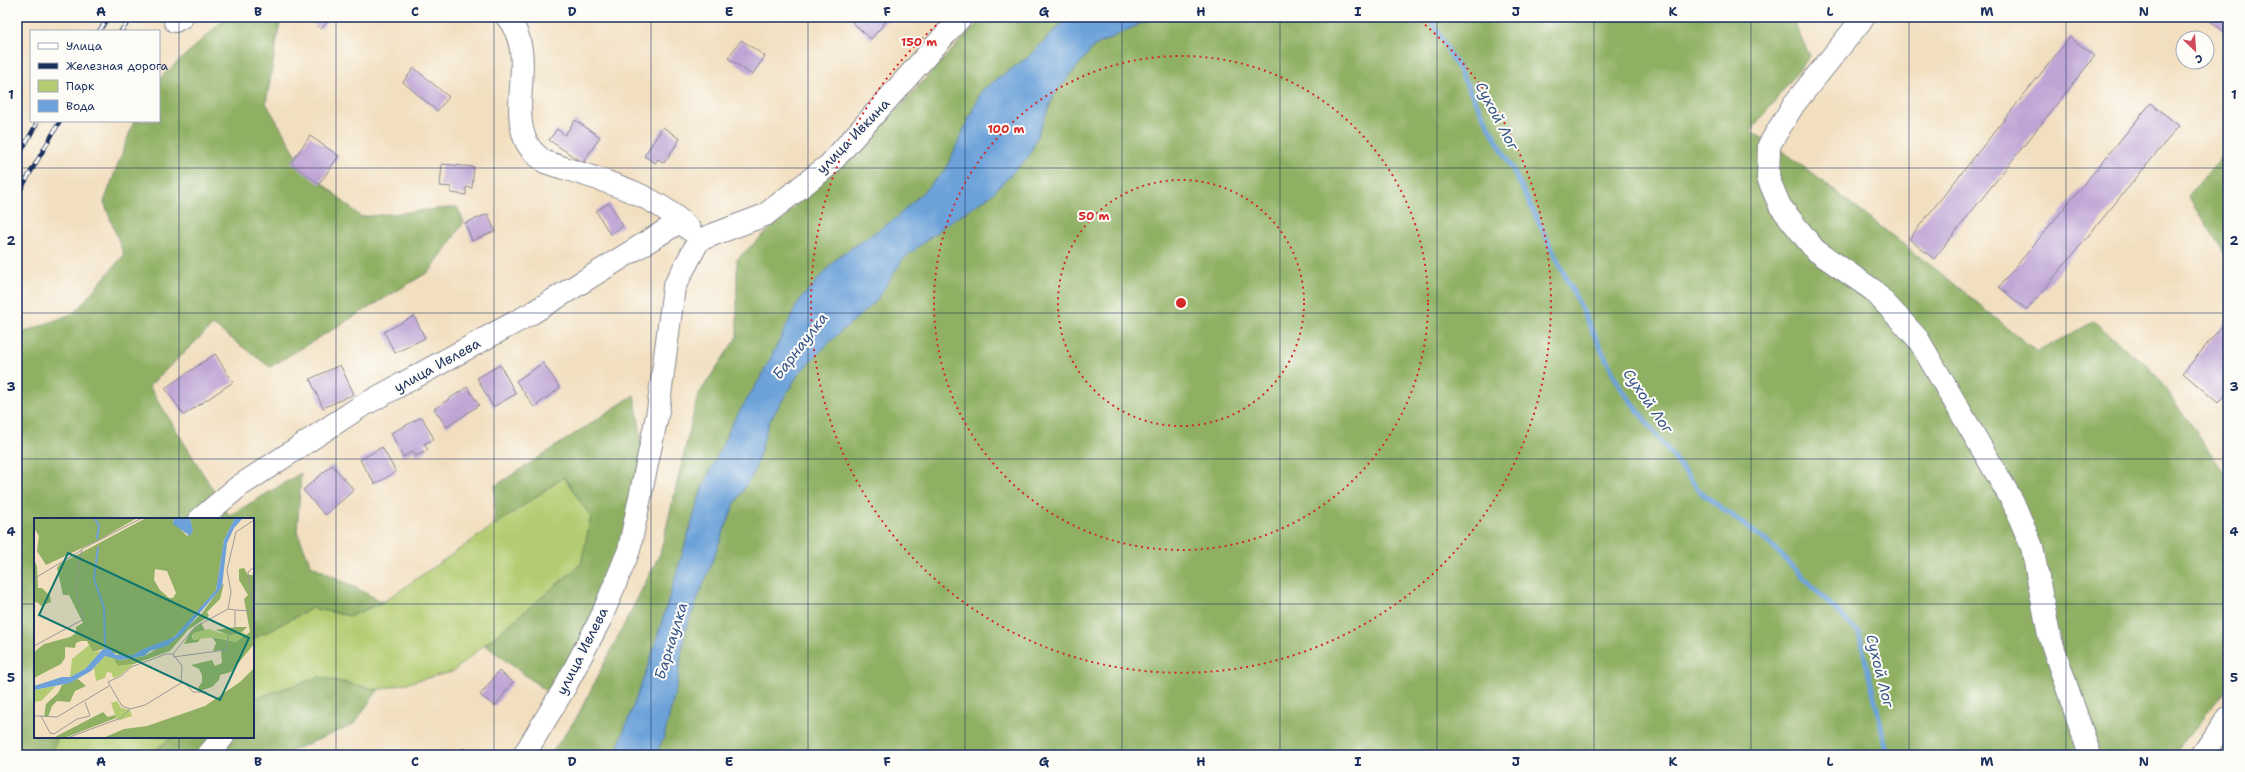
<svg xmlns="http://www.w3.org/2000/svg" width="2245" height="772" font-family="'Shantell Sans',sans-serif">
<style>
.green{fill:#b4cc71;stroke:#687e68}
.forest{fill:#8fb063;stroke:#557060}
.water{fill:#6ca2d9;stroke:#44689c}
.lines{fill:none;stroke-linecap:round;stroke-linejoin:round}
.stream{stroke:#6ca2d9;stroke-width:5}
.building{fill:#bfa5d5}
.minor-casing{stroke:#86878f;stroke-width:24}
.minor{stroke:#fff;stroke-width:22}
.rail-casing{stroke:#1b2f5e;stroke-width:4.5}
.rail{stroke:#fdfcf7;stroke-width:3;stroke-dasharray:9;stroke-linecap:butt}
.grid{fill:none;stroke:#1b2f5e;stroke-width:1;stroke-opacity:0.55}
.ring{fill:none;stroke:#d62828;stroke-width:2;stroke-dasharray:2 4}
.labels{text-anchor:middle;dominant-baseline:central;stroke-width:4;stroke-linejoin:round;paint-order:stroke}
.street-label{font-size:14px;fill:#1b2f5e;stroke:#fdfcf7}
.water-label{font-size:15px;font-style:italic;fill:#375789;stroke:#fdfcf7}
.inset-river{fill:none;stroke:#6ca2d9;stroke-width:2}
.inset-road{fill:none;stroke:#9c9999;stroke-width:1}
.view{fill:#0f766e;fill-opacity:0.15;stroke:#0f766e;stroke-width:2}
.inset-edge{fill:none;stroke:#1b2f5e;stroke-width:2}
.centre{fill:#d62828;stroke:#fdfcf7;stroke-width:2}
.ring-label{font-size:12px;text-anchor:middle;font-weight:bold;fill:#d62828;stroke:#fdfcf7;stroke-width:4;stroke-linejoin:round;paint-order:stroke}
.neatline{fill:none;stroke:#1b2f5e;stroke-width:1.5}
.grid-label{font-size:13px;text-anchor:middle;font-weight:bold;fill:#1b2f5e}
</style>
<rect width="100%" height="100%" fill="#fdfcf7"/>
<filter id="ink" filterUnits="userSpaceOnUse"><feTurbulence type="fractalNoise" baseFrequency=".025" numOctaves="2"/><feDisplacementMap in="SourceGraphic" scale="8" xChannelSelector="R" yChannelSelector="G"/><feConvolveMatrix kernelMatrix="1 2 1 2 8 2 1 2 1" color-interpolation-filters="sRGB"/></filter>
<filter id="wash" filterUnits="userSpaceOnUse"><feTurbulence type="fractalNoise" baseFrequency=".012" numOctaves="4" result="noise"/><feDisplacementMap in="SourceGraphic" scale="16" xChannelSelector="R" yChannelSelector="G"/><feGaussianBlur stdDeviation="0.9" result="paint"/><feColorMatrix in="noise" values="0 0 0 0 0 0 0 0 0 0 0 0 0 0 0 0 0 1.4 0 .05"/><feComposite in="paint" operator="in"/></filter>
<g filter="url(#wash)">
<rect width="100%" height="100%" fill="#f2dfc0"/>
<path class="green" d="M564,477L591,517L582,564L452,672L378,690L319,677L253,699V639L312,608L350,616L383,602Z
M58,737H173L148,755H50Z"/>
<path class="forest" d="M227,17H281L266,103L303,166L361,217L457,207L464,222L430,271L270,367L213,325L149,386L229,516L301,473L297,531L311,565L383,602L350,616L312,608L253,639V519H35V737H58L50,755H17V335L74,313L124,255L104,202L134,121H159V79Z
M983,17H1069L1027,58L982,90L945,171L895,219L838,257L733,422L702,489L650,661L615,755H550L577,717L660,554L698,395L737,337V259L872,136Z
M1154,17H1791L1810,56L1751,131L1783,151L1952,282L2037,352L2093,322L2152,370L2228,478V687L2173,755H655L664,737L677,683L685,631L734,505L754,472L769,422L799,373L838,334L876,301L903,259L945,225L991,195L1029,156L1054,95L1094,46Z
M2228,149V255L2225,254L2188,196Z
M634,395L643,446L624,564L557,699L485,645L581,564L591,517L564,477L494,526L495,486Z
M319,677L378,690L353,725L281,755H148L173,737H253V699Z"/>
<path class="water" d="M1069,17H1154L1094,46L1054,95L1029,156L991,195L945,225L903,259L876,301L838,334L799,373L769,422L754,472L734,505L685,631L677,683L664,737L655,755H615L650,661L702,489L733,422L761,377L799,301L838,257L895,219L945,171L982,90L1027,58Z"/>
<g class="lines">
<path class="stream" d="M1430,17L1514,172L1620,387L1700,492L1769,543L1859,633L1888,755"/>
</g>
<g id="blocks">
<path class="building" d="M307,17H331L321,29Z
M856,17H890L871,39L852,22Z
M2210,17H2228V35L2208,19Z
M2070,37L2095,56L1934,259L1909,239Z
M741,40L765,56L752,75L728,58Z
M414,68L449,97L437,111L403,82Z
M2151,103L2179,126L2027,310L1999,287Z
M575,120L600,137L583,163L549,140L557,129L565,135Z
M663,127L680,139L664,163L658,159L655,163L644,156Z
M310,136L339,156L319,184L291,163Z
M442,164L474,167L472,188L466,187V195L451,193V187L440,186Z
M609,203L623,226L610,234L596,211Z
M488,214L495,231L472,241L465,223Z
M414,316L425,338L395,353L384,332Z
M2228,319V391L2218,403L2183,373Z
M215,354L233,382L184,415L165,388Z
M543,363L560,388L534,407L516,381Z
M340,365L354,394L323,408L310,379Z
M500,365L516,394L493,407L477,378Z
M467,387L479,405L447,427L434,409Z
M422,417L434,439L424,444L428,450L416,456L413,451L403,457L391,433Z
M382,447L396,472L375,484L360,460Z
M332,465L354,490L325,515L303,490Z
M499,671L513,682L495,706L480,695Z
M463,748L470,755H457Z"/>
</g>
</g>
<g filter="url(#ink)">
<use href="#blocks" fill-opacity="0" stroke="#86878f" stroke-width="1"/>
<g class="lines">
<defs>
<path id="minor" d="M507,17C537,53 510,100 525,139C528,148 537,156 545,162C593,178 654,191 690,230
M1864,17L1794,104L1769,145L1768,178L1780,206L1815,250L1873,290L1918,339L2013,502L2032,547L2049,635L2090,755
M175,21L182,17
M699,240L765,215L829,165L961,17
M200,519L238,487L360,407L532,313L681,221
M208,755L223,737
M524,755L565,687L601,618L629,550L658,411L674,287L699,240
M2202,755L2228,718"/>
</defs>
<use href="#minor" class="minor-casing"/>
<use href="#minor" class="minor"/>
<defs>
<path id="rail" d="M99,31L109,17
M121,31L132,17
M17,159L38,121
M17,196L60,121"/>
</defs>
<use href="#rail" class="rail-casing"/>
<use href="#rail" class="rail"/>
</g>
</g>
<path class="grid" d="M179,17V519M336,17V755M494,17V755M651,17V755M808,17V755M965,17V755M1122,17V755M1280,17V755M1437,17V755M1594,17V755M1751,17V755M1909,17V755M2066,17V755M17,168H2228M17,313H2228M17,459H2228M17,604H35M253,604H2228M179,737V755"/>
<g class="ring">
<circle cx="1181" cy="303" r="123"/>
<circle cx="1181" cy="303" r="247"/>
<path d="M1416 17A370 370 0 1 1 946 17"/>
</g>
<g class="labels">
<g class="street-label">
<text transform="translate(853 136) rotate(-46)">улица Ивкина</text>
<text transform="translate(437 365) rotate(-29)">улица Ивлева</text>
<text transform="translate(582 651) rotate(-63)">улица Ивлева</text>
</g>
<g class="water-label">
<text transform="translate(1497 116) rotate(62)">Сухой Лог</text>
<text transform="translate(800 346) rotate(-52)">Барнаулка</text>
<text transform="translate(1648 401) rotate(55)">Сухой Лог</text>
<text transform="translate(671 641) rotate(-73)">Барнаулка</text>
<text transform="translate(1880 671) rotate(76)">Сухой Лог</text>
</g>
</g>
<g transform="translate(34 518)">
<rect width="220" height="220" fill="#f2dfc0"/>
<path d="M175,111L186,115L208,114L213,117L202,124L181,119L158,122L160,115ZM55,127L59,134L67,133L51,151L36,159L38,141ZM71,138L80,139L81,144L84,148L100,146L85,158L79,160L78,155L73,154L71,160L62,163L60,150ZM22,168L7,183L0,184V172ZM83,183L87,190L96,192L98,198L86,202L82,200L77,185Z" fill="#b4cc71"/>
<path d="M0,0H103L65,22L12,47L3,33L5,18L0,10ZM112,0H140L139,3L153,18L159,12L156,0H201L190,22L182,72L154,105L136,122L109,131L99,137L88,138L69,131L59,134L53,123H47L42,125L41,130L31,129V140L27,146L0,160V134L10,126L36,119L42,115V109L49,105L35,77H29L23,50L26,46ZM121,51L133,53L142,75L139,80H135L126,72L120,62ZM0,42L3,48L4,70H8L16,78L17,84L7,88L3,84L0,85ZM210,50L214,57H220V126L197,154L186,157L185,162L178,169L166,173L164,170L168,164V157L165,151L157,147L178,142L181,148L188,145L187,132L179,133L182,125L178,119L202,124L216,114L210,81L214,77L205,62V51ZM190,65L186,81L173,94L175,98L154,112L136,133L100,146L84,148L81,144L80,139L86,142L110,138L143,120L168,95ZM167,105L171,112L160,115L158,118L159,122L166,121L164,124L150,126L157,113ZM202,109H213L208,114L197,117L181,112ZM220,150V220H69L90,211L113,208L171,188L206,164ZM44,161L52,168L41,173L36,184L23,183L18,188L14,199H10L12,186L24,175L28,167ZM69,194L74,199L81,197L82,200L30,220H19Z" fill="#8fb063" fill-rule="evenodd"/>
<path d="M140,0H156L159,12L156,18L139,6ZM201,0H209L200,10L193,25L188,69L148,116L133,128L116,133L110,138L86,142L71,138L57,153L36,165L0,172V168L28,159H36L51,151L69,131L75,130L82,137H99L109,131L140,119L182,72L190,22Z" fill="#6ca2d9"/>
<path class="inset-river" d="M60,0L65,7L63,21M64,29L60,61L70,90L71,130"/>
<path class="inset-road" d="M220,14V41M1,60L48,32M218,84L214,54L220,49M201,92L218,93L220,81M0,128L50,101L44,82L42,66L48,31L108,0M132,136H139L148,148L147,165L111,187L96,191L88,188L74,164L87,158L97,149ZM139,136L161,109L194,91L197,74L193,52L202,14L220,2M139,139L192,132L194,118L201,110V92L194,91M147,165H151L159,174H173M0,198H7L16,215L20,216L43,201L56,198L51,184M7,198L23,199L75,168M33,220L87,200L96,191"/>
<path class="view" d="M34,35L215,120L186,182L5,97Z"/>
<rect width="220" height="220" class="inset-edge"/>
</g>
<circle cx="1181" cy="303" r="6" class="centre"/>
<g class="ring-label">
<text x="919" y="46">150 m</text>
<text x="1006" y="133">100 m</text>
<text x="1094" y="220">50 m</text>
</g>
<rect width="2245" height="772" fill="none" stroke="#fdfcf7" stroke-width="44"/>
<rect x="30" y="30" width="130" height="92" fill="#fdfcf7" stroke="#a3aaba"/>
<rect x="38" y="43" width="20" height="6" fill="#ffffff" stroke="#a3aaba"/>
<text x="66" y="50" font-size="12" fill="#1b2f5e">Улица</text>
<rect x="38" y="63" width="20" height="6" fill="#1b2f5e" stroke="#a3aaba"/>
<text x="66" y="70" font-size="12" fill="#1b2f5e">Железная дорога</text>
<rect x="38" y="80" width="20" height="12" fill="#b4cc71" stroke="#a3aaba"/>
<text x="66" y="90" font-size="12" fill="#1b2f5e">Парк</text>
<rect x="38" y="100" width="20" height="12" fill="#6ca2d9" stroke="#a3aaba"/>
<text x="66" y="110" font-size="12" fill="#1b2f5e">Вода</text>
<g transform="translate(2195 50) rotate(155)"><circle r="19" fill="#fdfcf7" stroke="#a3aaba"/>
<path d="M0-3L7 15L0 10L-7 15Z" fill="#d1495b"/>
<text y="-6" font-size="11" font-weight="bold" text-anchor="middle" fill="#1b2f5e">С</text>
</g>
<rect x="22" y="22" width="2201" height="728" class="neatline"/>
<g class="grid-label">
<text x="101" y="16">A</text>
<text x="258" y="16">B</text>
<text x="415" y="16">C</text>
<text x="572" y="16">D</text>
<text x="729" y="16">E</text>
<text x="887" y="16">F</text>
<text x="1044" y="16">G</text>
<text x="1201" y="16">H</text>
<text x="1358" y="16">I</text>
<text x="1516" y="16">J</text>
<text x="1673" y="16">K</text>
<text x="1830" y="16">L</text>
<text x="1987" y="16">M</text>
<text x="2144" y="16">N</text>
<text x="11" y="99">1</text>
<text x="2234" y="99">1</text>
<text x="11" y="245">2</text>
<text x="2234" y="245">2</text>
<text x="11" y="391">3</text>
<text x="2234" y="391">3</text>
<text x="11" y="536">4</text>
<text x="2234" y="536">4</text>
<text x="11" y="682">5</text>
<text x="2234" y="682">5</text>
<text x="101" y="766">A</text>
<text x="258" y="766">B</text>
<text x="415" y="766">C</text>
<text x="572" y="766">D</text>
<text x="729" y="766">E</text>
<text x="887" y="766">F</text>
<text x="1044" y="766">G</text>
<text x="1201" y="766">H</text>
<text x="1358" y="766">I</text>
<text x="1516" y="766">J</text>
<text x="1673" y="766">K</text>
<text x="1830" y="766">L</text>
<text x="1987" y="766">M</text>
<text x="2144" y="766">N</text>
</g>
</svg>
